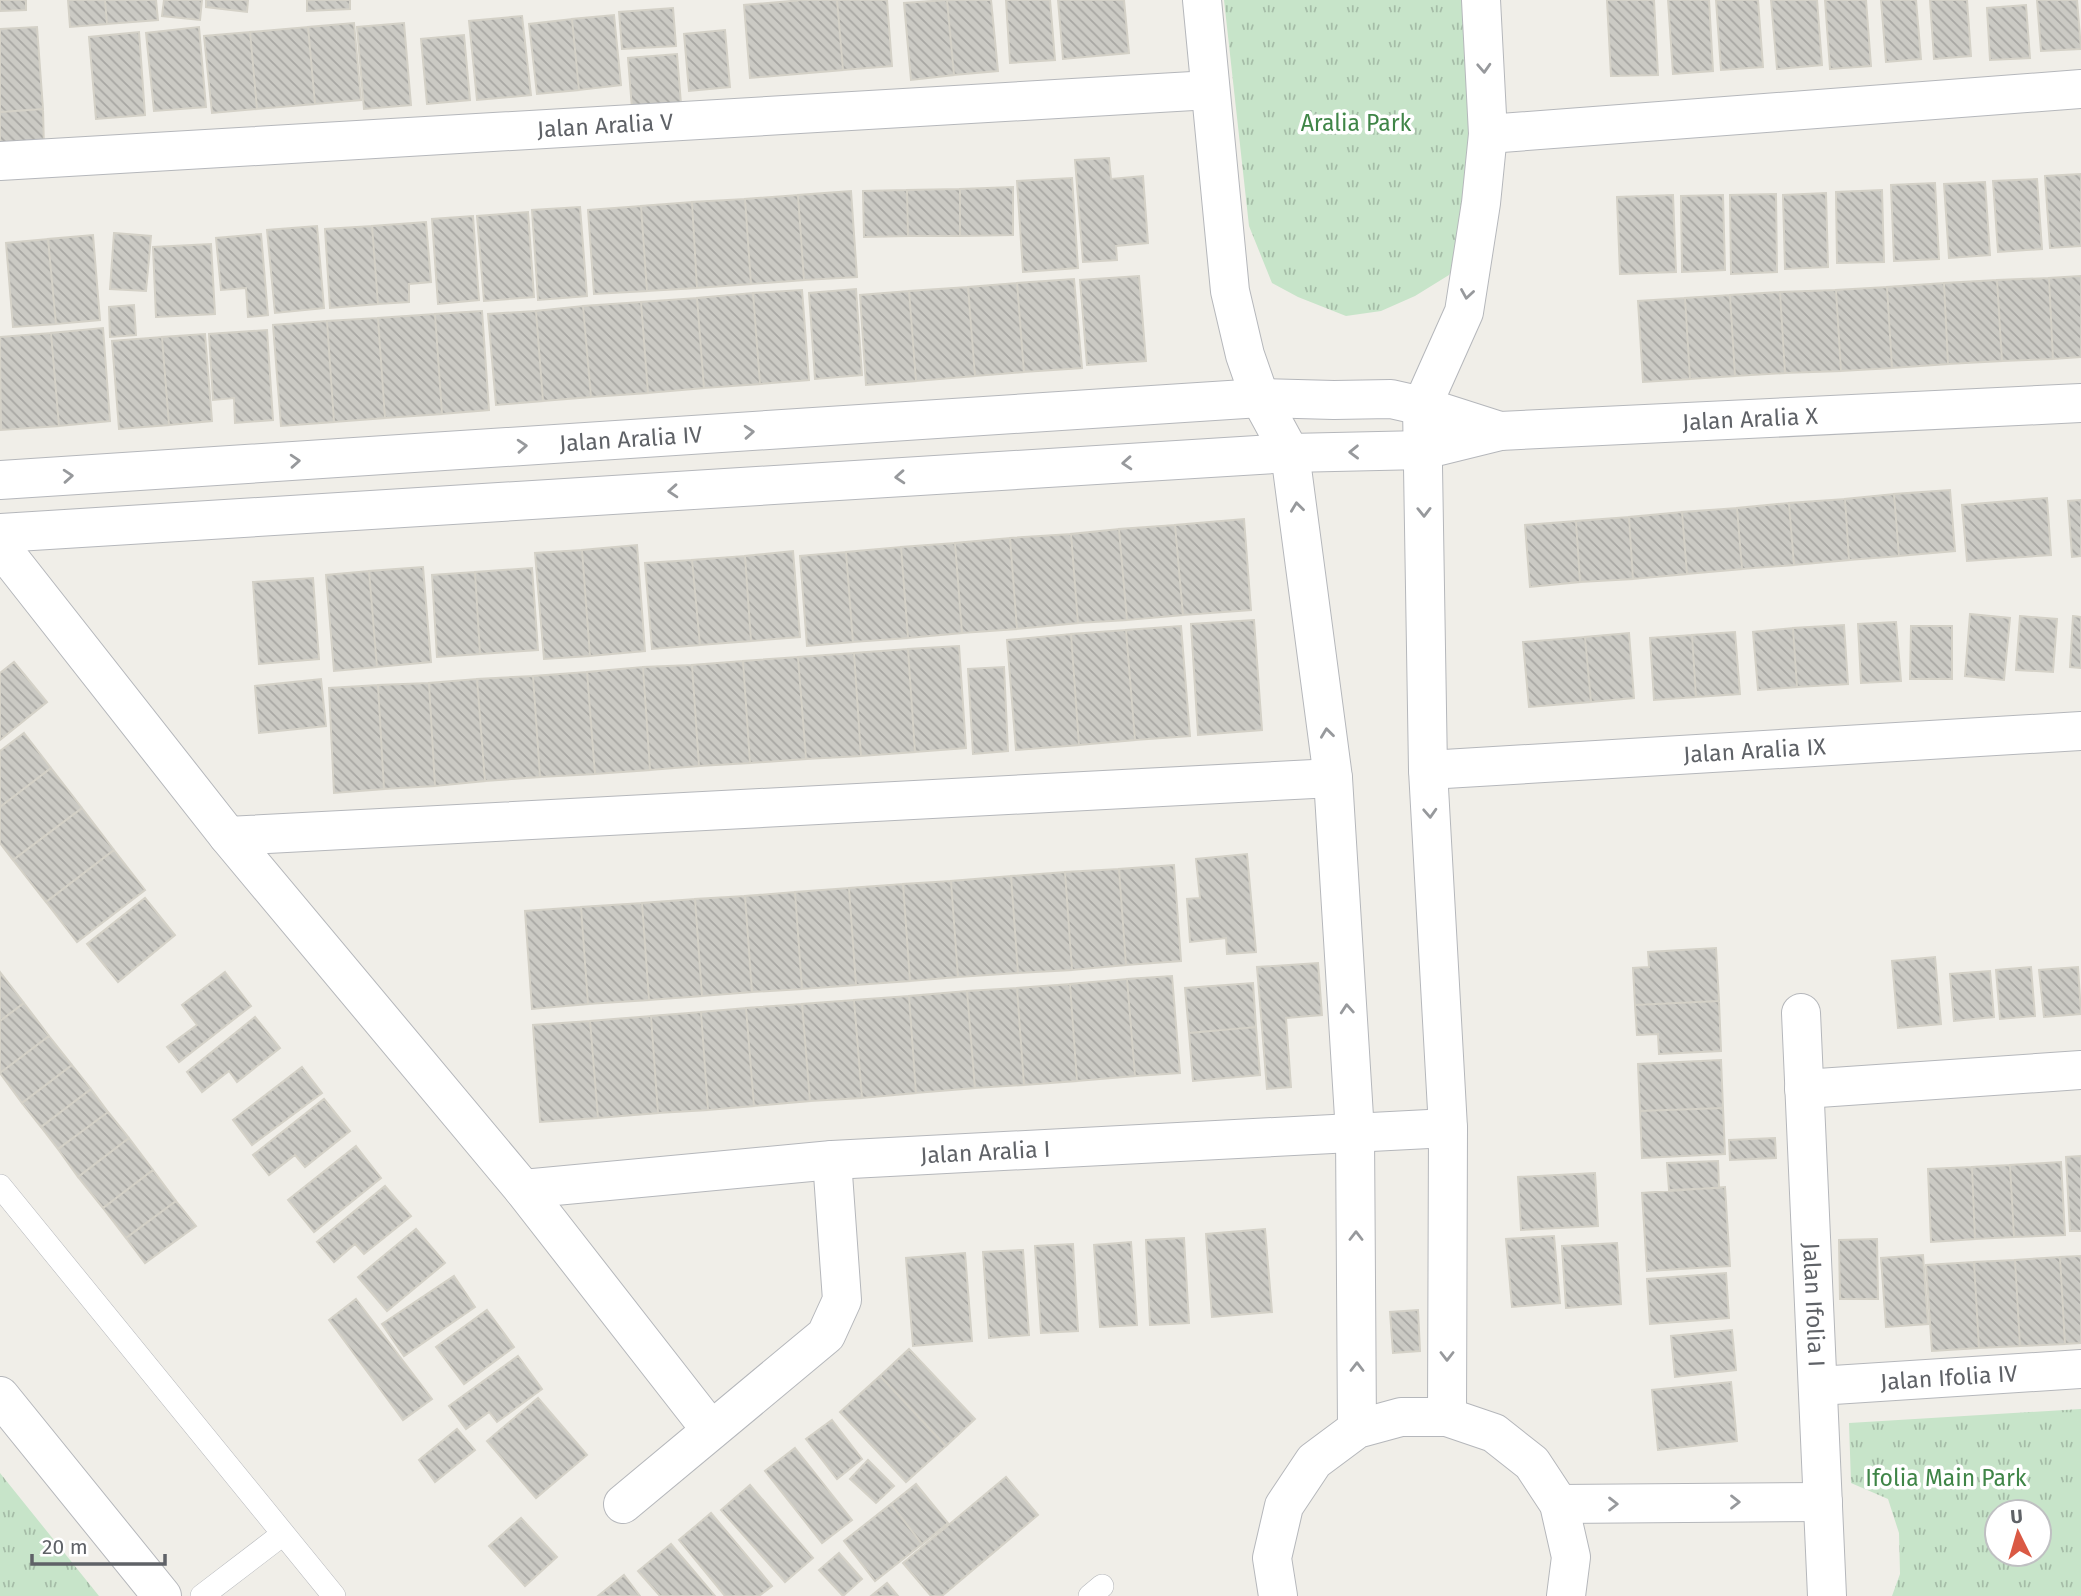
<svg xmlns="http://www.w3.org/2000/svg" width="2081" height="1596" font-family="'Fira Sans',sans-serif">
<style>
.park{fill:url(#park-tufts);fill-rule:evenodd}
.building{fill:url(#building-back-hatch);stroke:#d4d1c7;stroke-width:2}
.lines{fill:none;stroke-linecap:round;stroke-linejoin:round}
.service-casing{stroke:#b5b7bb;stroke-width:24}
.minor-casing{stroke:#b5b7bb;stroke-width:40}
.tertiary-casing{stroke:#b5b7bb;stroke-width:40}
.service{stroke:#fff;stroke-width:23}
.minor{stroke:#fff;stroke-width:38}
.tertiary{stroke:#fff;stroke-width:38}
.oneway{stroke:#97999c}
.labels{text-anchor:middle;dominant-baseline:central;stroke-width:7;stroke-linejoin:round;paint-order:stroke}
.park-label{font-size:23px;fill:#3f8547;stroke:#fff}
.street-label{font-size:23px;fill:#5f6267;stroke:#fff}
</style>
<defs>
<pattern id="park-tufts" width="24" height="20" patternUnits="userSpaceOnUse" patternTransform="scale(1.75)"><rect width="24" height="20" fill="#c7e4c9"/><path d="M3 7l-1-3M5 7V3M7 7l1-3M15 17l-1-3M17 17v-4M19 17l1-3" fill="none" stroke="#a5bca7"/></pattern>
<pattern id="building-back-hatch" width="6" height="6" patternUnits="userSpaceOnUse" patternTransform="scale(1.75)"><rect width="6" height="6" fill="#cbcac4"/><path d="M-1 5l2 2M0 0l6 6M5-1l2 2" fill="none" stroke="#a8a7a3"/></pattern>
</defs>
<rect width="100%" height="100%" fill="#f0eee8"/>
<path class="park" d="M1224,0H1464L1473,229L1449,275L1415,296L1381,311L1346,316L1298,297L1272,283L1249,226Z
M2081,1409V1596H1892L1900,1574L1899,1533L1888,1499L1851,1483L1849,1423ZM1997,1512H2039V1554H1997Z
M0,1473L99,1596H0Z"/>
<path class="building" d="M0,0H26V10L0,11Z
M68,0H105L107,24L70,27Z
M105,0H156L158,20L107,24Z
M164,0H202L200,20L162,16Z
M206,0H248L247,12L206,7Z
M307,0H350V9L307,11Z
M803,0H837L843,70L750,78L744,5Z
M837,0H887L892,66L843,70Z
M947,0H991L998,71L954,75Z
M947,0L954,75L911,80L904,3Z
M1006,0H1050L1055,60L1010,63Z
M1058,0H1124L1129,53L1063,59Z
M1607,0H1654L1658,75L1611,76Z
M1668,0H1709L1713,71L1673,74Z
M1716,0H1758L1763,67L1721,70Z
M1771,0H1817L1822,65L1777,69Z
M1825,0H1866L1871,66L1830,69Z
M1881,0H1916L1921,59L1886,62Z
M1930,0H1967L1971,56L1934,59Z
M2037,0H2077L2081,49L2041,51Z
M2026,5L2030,58L1990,60L1987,8Z
M673,8L676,46L622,49L619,12Z
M614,15L621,85L579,90L572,19Z
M522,16L531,95L477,100L469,21Z
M572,19L579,90L537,94L529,24Z
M354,23L361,100L315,104L308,27Z
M404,23L411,105L364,109L357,27Z
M37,27L43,109L0,112V29Z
M199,27L206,107L154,111L146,33Z
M308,27L315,104L257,109L250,32Z
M725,30L730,87L689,91L684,34Z
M139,32L145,115L96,119L89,37Z
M250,32L257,109L212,113L204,36Z
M464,35L470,100L427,104L421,39Z
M677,54L681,104L632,109L628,58Z
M43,109L44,149L0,152V112Z
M1109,158L1111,179L1143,176L1148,243L1116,246L1117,260L1083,262L1075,160Z
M2081,174V246L2050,248L2045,176Z
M1072,178L1078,268L1023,272L1017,181Z
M2037,179L2042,249L1998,252L1993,181Z
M1985,182L1990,255L1949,258L1944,184Z
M1935,183L1939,259L1894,261L1891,185Z
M1013,187V235L960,236V189Z
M960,189V236H908L907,190Z
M907,190L908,236L864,237L863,191Z
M1882,190L1884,262L1837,263L1836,192Z
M851,191L857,277L804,280L798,195Z
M1826,193L1828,267L1785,269L1783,195Z
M1776,194L1777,272L1731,274L1730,195Z
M798,195L804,280L751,284L745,199Z
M1673,195L1676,272L1620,274L1617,197Z
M1723,195L1725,270L1682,272L1681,196Z
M745,199L751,284L697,288L692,202Z
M692,202L697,288L647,291L641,206Z
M641,206L647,291L594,294L588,210Z
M580,207L587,296L538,300L532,210Z
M528,212L534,297L484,301L477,216Z
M473,216L479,300L438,304L432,219Z
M426,222L431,282L409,284V302L378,304L372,226Z
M317,226L324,308L275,313L267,230Z
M372,226L378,304L330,308L325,229Z
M114,233L151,236L146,291L110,289Z
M261,234L268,315L248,317L246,288L221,290L216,238Z
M93,235L100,320L56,324L48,239Z
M48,239L56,324L13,327L6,243Z
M211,244L215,314L156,317L153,247Z
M1139,276L1146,361L1087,365L1080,280Z
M2081,276V357L2053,359L2049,278Z
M2049,278L2053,359L2002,361L1997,280Z
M1074,279L1082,368L1024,372L1017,283Z
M1997,280L2002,361L1948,364L1944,283Z
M1017,283L1024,372L975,376L968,287Z
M1944,283L1948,364L1892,368L1887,287Z
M968,287L975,376L916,381L909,291Z
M1887,287L1892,368L1841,371L1836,290Z
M856,289L862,375L815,379L809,293Z
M802,290L809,380L760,384L753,293Z
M1836,290L1841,371L1785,373L1780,292Z
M909,291L916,381L866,385L860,295Z
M1780,292L1785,373L1735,376L1730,295Z
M753,293L760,384L704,388L697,298Z
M1730,295L1735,376L1690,379L1685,298Z
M697,298L704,388L648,393L641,302Z
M1685,298L1690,379L1643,382L1638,301Z
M641,302L648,393L591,397L583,306Z
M134,305L136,335L110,337L109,307Z
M583,306L591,397L543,401L536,311Z
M482,311L489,410L442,414L435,314Z
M536,311L543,401L496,405L488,314Z
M435,314L442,414L385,418L378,318Z
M378,318L385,418L334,422L327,321Z
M327,321L334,422L281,426L273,325Z
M103,328L110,421L59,426L51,333Z
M267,330L273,420L235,423L234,398L213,400L209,334Z
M51,333L59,426L1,430L0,337Z
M205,334L212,421L169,425L162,337Z
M162,337L169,425L119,429L112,341Z
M1950,490L1955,551L1899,556L1894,494Z
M1894,494L1899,556L1849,560L1845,499Z
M2047,498L2051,555L1967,561L1962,505Z
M1845,499L1849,560L1794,565L1789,503Z
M2081,500V556L2072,557L2068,501Z
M1789,503L1794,565L1742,569L1737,508Z
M1737,508L1742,569L1687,574L1682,512Z
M1682,512L1687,574L1633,579L1629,517Z
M1629,517L1633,579L1580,582L1576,521Z
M1244,519L1251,610L1183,615L1175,525Z
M1576,521L1580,582L1530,587L1525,525Z
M1175,525L1183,615L1127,620L1119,529Z
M1119,529L1127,620L1078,623L1071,534Z
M1071,534L1078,623L1017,629L1010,538Z
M1010,538L1017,629L962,633L955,543Z
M955,543L962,633L908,638L901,547Z
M637,545L645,651L590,656L582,550Z
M901,547L908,638L853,642L846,552Z
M582,550L590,656L544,659L535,553Z
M793,551L800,637L751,641L745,556Z
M846,552L853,642L807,646L800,556Z
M745,556L751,641L700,645L692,560Z
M692,560L700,645L652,649L645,563Z
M423,567L431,662L377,667L369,571Z
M532,568L538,650L480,654L475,572Z
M369,571L377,667L334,671L326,575Z
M475,572L480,654L437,657L432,575Z
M313,578L319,659L259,664L253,582Z
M1970,614L2010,618L2004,680L1965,676Z
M2020,616L2057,619L2053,672L2016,670Z
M2073,616L2081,617V668L2070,667Z
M1254,620L1262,730L1198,735L1191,624Z
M1896,622L1901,681L1861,683L1858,624Z
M1844,625L1848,684L1797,687L1793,628Z
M1181,626L1190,736L1135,740L1126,630Z
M1911,626H1952V679H1910Z
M1793,628L1797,687L1758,690L1753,632Z
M1126,630L1135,740L1079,745L1071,634Z
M1735,632L1740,694L1696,697L1692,635Z
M1629,633L1634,698L1591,702L1585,637Z
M1071,634L1079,745L1016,750L1007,640Z
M1692,635L1696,697L1654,700L1650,638Z
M1585,637L1591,702L1529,707L1523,642Z
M959,646L966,748L915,752L908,649Z
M908,649L915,752L861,756L854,653Z
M854,653L861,756L806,759L798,657Z
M798,657L806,759L750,763L743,661Z
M743,661L750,763L699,766L692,665Z
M14,662L47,702L0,740V673Z
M692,665L699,766L650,770L643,667Z
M643,667L650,770L595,774L587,672Z
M1004,667L1008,751L973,754L968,669Z
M587,672L595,774L540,777L533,676Z
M533,676L540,777L485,781L477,679Z
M321,679L326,726L259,733L255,686Z
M477,679L485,781L435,786L429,683Z
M429,683L435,786L384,789L378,685Z
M378,685L384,789L334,793L329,688Z
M24,733L51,768L0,807V751Z
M51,768L82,808L13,860L0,843V807Z
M82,808L114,850L46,902L13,860Z
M114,850L145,890L77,942L46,902Z
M1247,854L1256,952L1227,954L1226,938L1190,942L1187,899L1200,898L1196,859Z
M1174,865L1181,961L1126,965L1119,869Z
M1119,869L1126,965L1072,970L1065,872Z
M1065,872L1072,970L1018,973L1011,876Z
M1011,876L1018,973L958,977L951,881Z
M951,881L958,977L910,981L903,884Z
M903,884L910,981L856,985L849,888Z
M849,888L856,985L802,989L795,892Z
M795,892L802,989L752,992L745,896Z
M745,896L752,992L702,996L695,899Z
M145,898L175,935L118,982L87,944Z
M695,899L702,996L649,1000L642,903Z
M642,903L649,1000L588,1004L581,907Z
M581,907L588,1004L532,1009L525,911Z
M1716,948L1719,1001L1635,1005L1633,968L1649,967L1648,952Z
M1935,957L1941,1024L1898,1028L1892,961Z
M1318,963L1322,1015L1286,1018L1291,1087L1267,1089L1257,967Z
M2031,967L2035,1016L2000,1019L1996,970Z
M2078,967L2081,1014L2044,1017L2039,970Z
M1990,971L1994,1017L1954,1021L1950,974Z
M0,972L24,1003L0,1021Z
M225,972L251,1006L179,1062L167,1047L197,1025L182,1005Z
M1172,976L1180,1073L1135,1076L1127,979Z
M1127,979L1135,1076L1077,1081L1070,984Z
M1253,983L1256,1027L1189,1033L1185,988Z
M1070,984L1077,1081L1024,1085L1017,988Z
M1017,988L1024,1085L975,1088L967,991Z
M967,991L975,1088L916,1093L909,996Z
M909,996L916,1093L862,1098L854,1000Z
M854,1000L862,1098L810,1101L802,1004Z
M1719,1001L1721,1051L1659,1054L1658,1034L1637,1035L1635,1005Z
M24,1003L49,1036L0,1073V1021Z
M802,1004L810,1101L754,1106L746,1008Z
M746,1008L754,1106L708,1110L701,1012Z
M701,1012L708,1110L658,1113L651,1016Z
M651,1016L658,1113L598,1118L590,1021Z
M255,1017L280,1048L237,1082L229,1071L202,1092L187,1072Z
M590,1021L598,1118L540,1122L533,1025Z
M1256,1027L1260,1075L1193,1081L1189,1033Z
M49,1036L72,1065L22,1103L0,1073Z
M1721,1060L1723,1108L1640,1111L1638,1064Z
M72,1065L91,1089L41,1127L22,1103Z
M302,1067L322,1093L252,1145L233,1120Z
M91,1089L108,1112L58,1149L41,1127Z
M324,1099L350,1131L305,1167L295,1155L269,1175L253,1155Z
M1723,1108L1725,1154L1642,1158L1640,1111Z
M108,1112L129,1138L78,1177L58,1149Z
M129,1138L153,1170L103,1208L78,1177Z
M1775,1138L1776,1158L1730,1160L1729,1140Z
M356,1146L381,1178L314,1232L288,1200Z
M2081,1156V1231H2070L2066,1157Z
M1718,1161L1719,1188L1669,1190L1667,1163Z
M2061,1162L2065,1235L2014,1237L2010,1165Z
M2010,1165L2014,1237L1975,1239L1972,1167Z
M1972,1167L1975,1239L1931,1242L1928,1169Z
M153,1170L176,1201L126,1238L103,1208Z
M1595,1173L1598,1226L1521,1230L1518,1177Z
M385,1186L411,1216L364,1254L355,1244L334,1262L317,1242Z
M1725,1187L1730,1266L1647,1271L1642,1193Z
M176,1201L196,1226L145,1263L126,1238Z
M416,1229L445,1263L387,1311L358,1277Z
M1265,1229L1272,1312L1212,1317L1206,1234Z
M1554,1236L1560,1303L1512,1307L1506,1239Z
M1184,1238L1189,1323L1150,1325L1146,1240Z
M1877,1239L1878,1299H1840L1839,1240Z
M1131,1242L1137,1325L1100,1327L1094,1245Z
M1617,1243L1621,1304L1566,1308L1562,1246Z
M1073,1244L1078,1331L1041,1333L1035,1246Z
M1023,1250L1029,1335L989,1338L983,1252Z
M965,1253L972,1341L913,1346L906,1258Z
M1923,1255L1928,1324L1886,1327L1881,1258Z
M2081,1256V1343L2065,1344L2060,1257Z
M2060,1257L2065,1344L2020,1346L2015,1260Z
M2015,1260L2020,1346L1979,1348L1974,1262Z
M1974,1262L1979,1348L1932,1351L1926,1265Z
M1726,1273L1729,1318L1650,1324L1647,1279Z
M454,1276L475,1307L404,1356L382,1324Z
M356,1299L432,1399L403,1420L329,1320Z
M487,1310L514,1347L464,1384L436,1347Z
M1418,1310L1420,1351L1393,1353L1390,1312Z
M1732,1330L1736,1370L1675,1377L1671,1336Z
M909,1349L975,1419L946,1446L880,1376Z
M518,1356L542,1389L497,1422L489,1412L466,1429L449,1406Z
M880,1376L946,1446L906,1482L840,1412Z
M1731,1382L1737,1441L1658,1450L1652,1390Z
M538,1398L587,1455L536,1498L487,1441Z
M832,1420L862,1459L837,1479L806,1439Z
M457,1429L475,1450L435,1482L419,1460Z
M795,1448L852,1520L822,1543L765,1471Z
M868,1460L894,1486L876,1503L850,1479Z
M1006,1477L1038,1515L942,1596H931L903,1563Z
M916,1484L948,1523L922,1544L891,1504Z
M750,1485L813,1558L785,1582L721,1510Z
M891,1504L922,1544L875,1581L844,1541Z
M711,1513L772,1586L759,1596H725L679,1540Z
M521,1518L557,1557L525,1586L489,1546Z
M671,1544L715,1596H660L638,1571Z
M839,1553L862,1579L843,1596L819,1570Z
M624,1575L640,1596H598Z
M887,1583L898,1596H871Z"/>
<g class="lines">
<defs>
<path id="service" d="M0,1186L334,1596
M202,1596L283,1534
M1090,1596L1102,1586"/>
<g id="minor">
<path d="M1202,0L1230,291L1245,355L1260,398L1290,453L1333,778L1355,1133L1357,1429"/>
<path d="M1488,134L2081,89"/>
<path id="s1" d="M0,161L1210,90"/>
<path id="s2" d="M0,480L1260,398L1334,400L1391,399L1422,406L1500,431"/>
<path id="s3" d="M0,533L1290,453L1423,450L1500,431L2081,403"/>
<path d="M0,546L228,836L523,1189L711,1430"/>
<path id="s4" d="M1428,770L2081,731"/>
<path d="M228,836L1333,778"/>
<path id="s5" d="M1801,1013L1827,1596"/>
<path d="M1804,1089L2081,1070"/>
<path id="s6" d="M523,1189L832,1160L1448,1128"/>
<path id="s7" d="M1818,1386L2081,1369"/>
<path d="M1447,1417L1448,1128L1428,770L1422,406L1464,312L1481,203L1488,134L1481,0"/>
<path d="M623,1504L826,1335L842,1300L832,1160"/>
<path d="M1559,1504L1823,1502"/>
<path d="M1278,1596L1272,1558L1284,1506L1314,1461L1357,1429L1401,1417H1447L1494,1433L1532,1463L1559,1504L1571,1557L1566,1596"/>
</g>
<path id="tertiary" d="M0,1396L162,1596"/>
</defs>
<use href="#service" class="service-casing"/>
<use href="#minor" class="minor-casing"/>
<use href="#tertiary" class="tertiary-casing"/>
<use href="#service" class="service"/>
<use href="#minor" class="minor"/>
<use href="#tertiary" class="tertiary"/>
</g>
<defs><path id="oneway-chevron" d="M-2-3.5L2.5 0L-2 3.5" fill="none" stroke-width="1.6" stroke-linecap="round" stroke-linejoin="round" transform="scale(1.75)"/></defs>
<g class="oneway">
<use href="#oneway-chevron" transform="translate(1484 68) rotate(87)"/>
<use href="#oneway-chevron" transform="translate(1467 294) rotate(99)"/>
<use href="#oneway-chevron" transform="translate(749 432) rotate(-4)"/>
<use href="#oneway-chevron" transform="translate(522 446) rotate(-4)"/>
<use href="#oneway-chevron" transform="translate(1354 452) rotate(179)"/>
<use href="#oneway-chevron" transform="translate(295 461) rotate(-4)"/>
<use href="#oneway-chevron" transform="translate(1127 463) rotate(176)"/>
<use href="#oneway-chevron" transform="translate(68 476) rotate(-4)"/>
<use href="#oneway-chevron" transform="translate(900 477) rotate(176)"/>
<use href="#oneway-chevron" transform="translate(673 491) rotate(176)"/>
<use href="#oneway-chevron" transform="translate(1297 507) rotate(-97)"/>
<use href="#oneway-chevron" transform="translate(1424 512) rotate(89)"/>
<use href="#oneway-chevron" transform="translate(1327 733) rotate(-97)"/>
<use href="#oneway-chevron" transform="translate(1430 813) rotate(87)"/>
<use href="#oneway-chevron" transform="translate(1347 1009) rotate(-94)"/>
<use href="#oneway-chevron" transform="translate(1356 1236) rotate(-90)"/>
<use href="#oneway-chevron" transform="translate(1447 1356) rotate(90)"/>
<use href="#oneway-chevron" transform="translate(1357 1367) rotate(-90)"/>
<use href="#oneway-chevron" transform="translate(1735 1502)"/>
<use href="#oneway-chevron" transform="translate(1613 1504)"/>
</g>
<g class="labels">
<g class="park-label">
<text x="1356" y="123">Aralia Park</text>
<text x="1946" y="1478">Ifolia Main Park</text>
</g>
<g class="street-label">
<text stroke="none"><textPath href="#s1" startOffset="606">Jalan Aralia V</textPath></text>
<text stroke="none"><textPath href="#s3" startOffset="1755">Jalan Aralia X</textPath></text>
<text stroke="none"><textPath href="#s2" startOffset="632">Jalan Aralia IV</textPath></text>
<text stroke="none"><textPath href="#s4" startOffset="327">Jalan Aralia IX</textPath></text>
<text stroke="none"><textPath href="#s6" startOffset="464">Jalan Aralia I</textPath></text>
<text stroke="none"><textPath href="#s5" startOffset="292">Jalan Ifolia I</textPath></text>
<text stroke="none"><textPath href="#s7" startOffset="131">Jalan Ifolia IV</textPath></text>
</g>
</g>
<g transform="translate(2018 1533) rotate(355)"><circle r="33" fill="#ffffff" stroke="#bfc0c2" stroke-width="2"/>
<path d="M0-5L12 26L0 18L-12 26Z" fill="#da5944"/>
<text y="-10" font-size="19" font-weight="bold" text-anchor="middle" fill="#5f6267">U</text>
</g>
<path d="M32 1554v10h133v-10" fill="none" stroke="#5f6267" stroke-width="3.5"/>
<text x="42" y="1554" font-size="21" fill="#5f6267" stroke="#ffffff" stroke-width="5" paint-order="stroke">20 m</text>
</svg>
